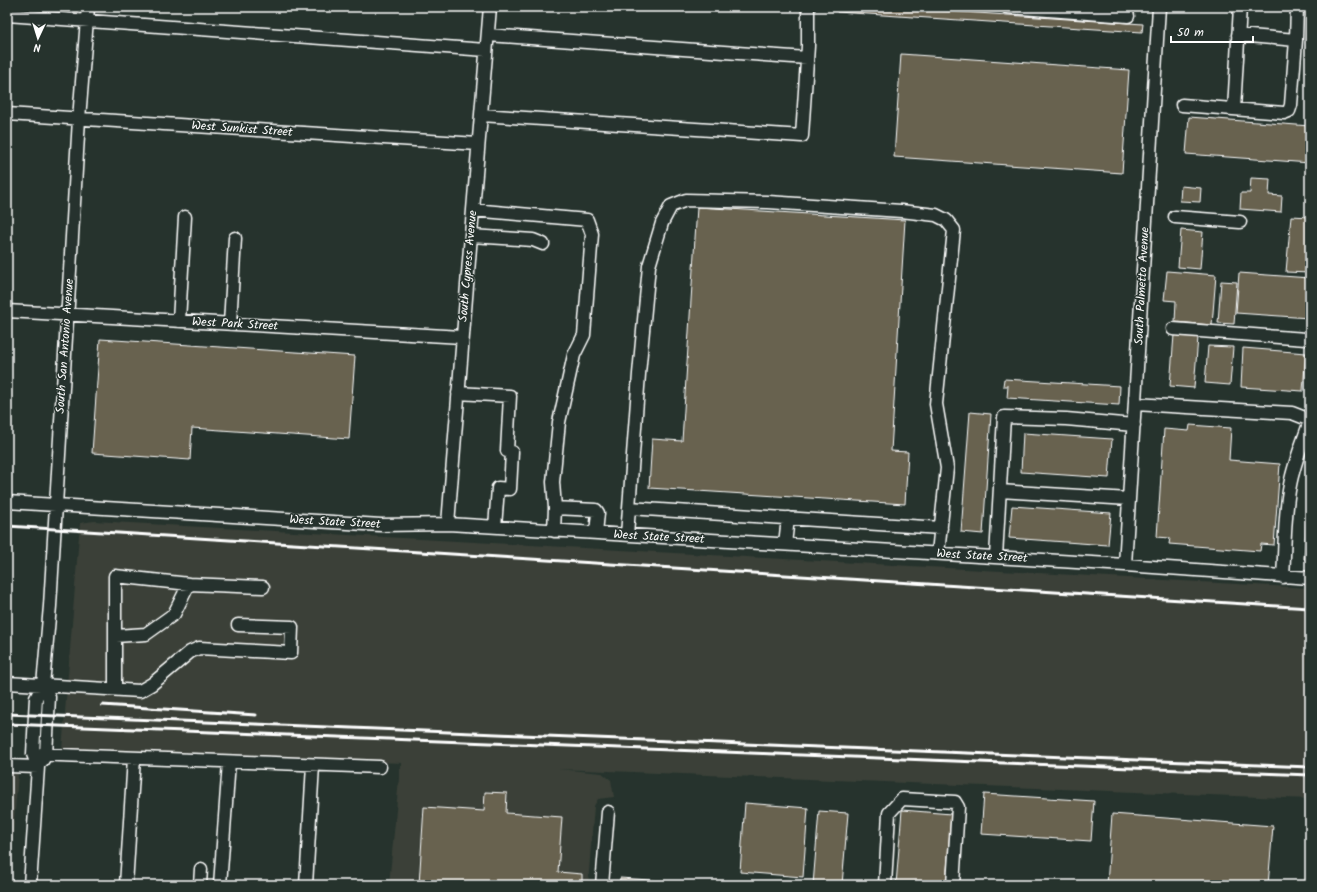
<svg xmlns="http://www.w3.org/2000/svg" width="1317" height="892" font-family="Kalam,sans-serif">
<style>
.built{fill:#3a4138}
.building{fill:#676250;stroke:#fff}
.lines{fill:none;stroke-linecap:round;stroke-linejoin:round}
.minor-casing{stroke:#fff;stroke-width:15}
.minor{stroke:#26332d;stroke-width:12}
.rail{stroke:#fff;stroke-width:3}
.labels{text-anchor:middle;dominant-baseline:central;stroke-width:3;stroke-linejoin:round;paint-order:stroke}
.street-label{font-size:12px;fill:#fff;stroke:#26332d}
</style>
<rect width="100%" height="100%" fill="#26332d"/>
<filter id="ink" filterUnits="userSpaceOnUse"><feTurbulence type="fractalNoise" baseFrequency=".025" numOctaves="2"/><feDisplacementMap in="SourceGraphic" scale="8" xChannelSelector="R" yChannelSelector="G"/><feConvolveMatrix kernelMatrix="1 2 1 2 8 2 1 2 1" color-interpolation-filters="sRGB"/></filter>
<g filter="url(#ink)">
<path class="built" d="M94,521L1310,588V799L558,769L602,773L611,780L614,797L598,799L594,806L588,885H389L400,768L402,763L62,750L80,523Z
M7,774H18L9,885H7Z"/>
<path class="building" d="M837,7H887L1143,24L1142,32L837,12Z
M901,54L1129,70L1122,173L894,157Z
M1189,117L1310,126V163L1186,154Z
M1251,178L1270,179L1269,195L1282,196L1281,212L1240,209L1241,193H1250Z
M1181,186L1201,188L1200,202L1180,201Z
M697,207L905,220L891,451L908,452L905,504L649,488L652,439L682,441Z
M1291,216L1310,217V273L1286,272Z
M1181,230L1203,232L1200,269L1178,267Z
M1167,271L1216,275L1212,325L1175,322L1176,301L1164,300Z
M1239,273L1310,278L1309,318L1236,313Z
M1221,281L1237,282L1234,324L1218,323Z
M1174,335L1198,337L1194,388L1170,386Z
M100,339L355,356L349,439L192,428L190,460L92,453Z
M1208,346L1233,347L1230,385L1205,383Z
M1243,348L1306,353L1303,391L1241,387Z
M1004,379L1120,386L1119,405L1007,398L1008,386H1003Z
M970,412L991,414L983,534L961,532Z
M1190,425L1231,428L1229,460L1280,464L1274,545L1261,544L1260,551L1169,544L1170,538L1157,537L1164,429L1189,431Z
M1023,433L1112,439L1109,478L1021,472Z
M1309,479H1310V559H1304Z
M1012,506L1111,513L1108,545L1009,538Z
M485,792L507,793L506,813L562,817L558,872L582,874V885H419L424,807L484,811Z
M984,794L1094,801L1091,841L981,834Z
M745,803L808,808L803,877L740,872Z
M902,810L951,814L946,885H896Z
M819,811L848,813L842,885H813Z
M1112,814L1273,826L1268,885H1107Z
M620,878L664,881V885H619Z"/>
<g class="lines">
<defs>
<path id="minor" d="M1007,7L1128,16
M7,15L486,50
M488,35L807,58
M1296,40L1297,7
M1182,105L1284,113L1289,111L1291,105L1296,40L1238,35
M1234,109L1240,7
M7,114L478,144
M481,115L802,136L808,46V11L807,7
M473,210L587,220L592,234L584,335L574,355L559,422L553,482L555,508
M1175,217L1240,222
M471,236L533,240L543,244
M7,311L462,337
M179,321L185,217
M230,324L235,238
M1173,329L1306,339
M458,393L510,396L507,451L512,452L510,489L498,488L495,527
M1135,404L1292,413L1310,420
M1000,491L1129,499
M7,502L381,525L448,524L1125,565L1310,578
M629,508L941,528
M448,524L473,210L490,7
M554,531L555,508L596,510L598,513L596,533
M627,535L639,374L649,266L662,223L671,206L686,200L768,202L901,211L936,215L946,220L954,230L936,404L947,468L938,553
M785,544L788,518
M996,557L1004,417L1066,419L1134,425
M1125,565L1159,7
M1283,577C1285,547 1284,515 1290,485C1294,463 1303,442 1310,421
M116,636L146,634L174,614L189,584
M7,683L140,691L152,684L190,652L199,648L291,653L292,627L238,625
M115,689V576L189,584L263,587
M33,754L380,767
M42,761L46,755L49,697L43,685
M7,766L38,767
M30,885L38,767L33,754L35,715L36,698L43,685L50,606L79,119L88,7
M126,885L134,758
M200,885L201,869
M220,885L229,762
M306,885L313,765
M602,885L608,812
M885,885L889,813L902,799L955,802L958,807L953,885"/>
</defs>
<use href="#minor" class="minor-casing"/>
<use href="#minor" class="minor"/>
<path class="rail" d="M7,526L1310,608
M102,705L256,715
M7,714L1310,767
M7,724L1310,775"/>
</g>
</g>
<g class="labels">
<g class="street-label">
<text transform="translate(242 129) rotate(4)">West Sunkist Street</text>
<text transform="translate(468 266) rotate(-85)">South Cypress Avenue</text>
<text transform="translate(1142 286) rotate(-87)">South Palmetto Avenue</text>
<text transform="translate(235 324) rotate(3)">West Park Street</text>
<text transform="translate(65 346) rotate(-86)">South San Antonio Avenue</text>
<text transform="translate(335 522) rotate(3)">West State Street</text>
<text transform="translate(659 537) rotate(3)">West State Street</text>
<text transform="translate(982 556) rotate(3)">West State Street</text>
</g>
</g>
<rect width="1317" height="892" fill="none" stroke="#26332d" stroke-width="24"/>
<rect x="12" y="12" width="1293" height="868" fill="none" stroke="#fff" stroke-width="1.5" filter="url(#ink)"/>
<g transform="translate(38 38) rotate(184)" stroke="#26332d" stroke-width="3" paint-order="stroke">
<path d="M0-3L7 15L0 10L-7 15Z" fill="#ffffff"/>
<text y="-6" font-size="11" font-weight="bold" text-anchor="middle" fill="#ffffff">N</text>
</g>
<path d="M1171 36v6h82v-6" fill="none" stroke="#ffffff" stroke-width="2"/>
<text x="1177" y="36" font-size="12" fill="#ffffff" stroke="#26332d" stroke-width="3" paint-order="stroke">50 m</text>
</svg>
